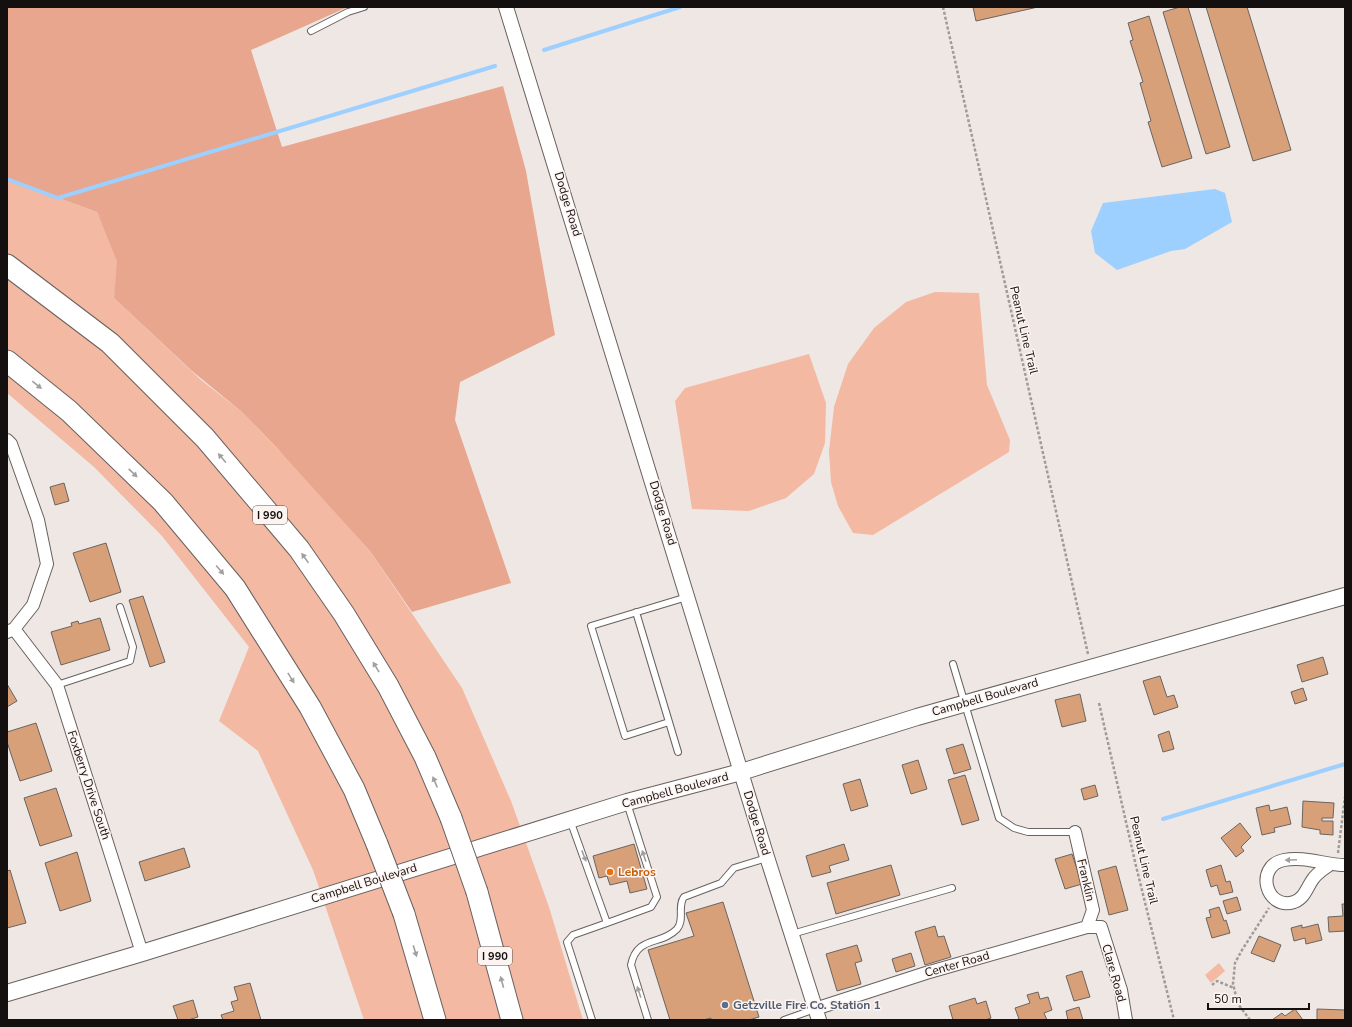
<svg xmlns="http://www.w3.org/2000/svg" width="1352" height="1027" font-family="'Nunito Sans',sans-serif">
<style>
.green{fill:#f3b9a3}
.forest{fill:#e7a68d}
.water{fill:#9dcfff}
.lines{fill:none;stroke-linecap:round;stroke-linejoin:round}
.stream{stroke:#9dcfff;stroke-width:4}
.building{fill:#d8a079;stroke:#6a6460}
.service-casing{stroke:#68615e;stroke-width:8}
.minor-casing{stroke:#68615e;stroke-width:14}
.tertiary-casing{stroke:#68615e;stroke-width:16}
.secondary-casing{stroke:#68615e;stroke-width:18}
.motorway-casing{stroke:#68615e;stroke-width:23}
.path{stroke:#a19b98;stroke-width:2.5;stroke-dasharray:3 2;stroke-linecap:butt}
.service{stroke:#fff;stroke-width:6}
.minor{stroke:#fff;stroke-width:12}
.tertiary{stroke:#fff;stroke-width:14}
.secondary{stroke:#fff;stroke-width:16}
.motorway{stroke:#fff;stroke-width:21}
.motorway-bridge-casing{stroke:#68615e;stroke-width:23;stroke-linecap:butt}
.motorway-bridge{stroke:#fff;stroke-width:21}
.oneway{fill:#a19f9f}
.food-dot{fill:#e8710a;stroke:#fdf4f1;stroke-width:1.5}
.service-dot{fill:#5c6f8a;stroke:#fdf4f1;stroke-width:1.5}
.labels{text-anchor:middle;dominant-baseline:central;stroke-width:3;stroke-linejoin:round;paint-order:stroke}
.shield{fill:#fdf4f1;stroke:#595453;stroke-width:1}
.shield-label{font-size:11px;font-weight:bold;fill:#13100f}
.street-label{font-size:12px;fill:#13100f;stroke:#fdf4f1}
.food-label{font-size:12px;font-weight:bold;fill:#c56008;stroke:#fdf4f1;text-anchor:start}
.service-label{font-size:12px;font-weight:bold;fill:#4e5e75;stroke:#fdf4f1;text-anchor:start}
</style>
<rect width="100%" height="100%" fill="#efe7e4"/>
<path class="green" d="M7,179L97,212L118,261L114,298L201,380L242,412L300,472L370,551L462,688L511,801L549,907L583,1020H364L313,870L258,751L219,721L249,647L162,536L94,467L7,393Z
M935,292L979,293L987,385L1010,440L1009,452L873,535L853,533L838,506L831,482L829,451L834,407L848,364L874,328L906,302Z
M809,354L826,403L825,443L814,474L786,498L749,511L692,509L675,401L685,388Z
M1219,963L1225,971L1211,983L1205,975Z"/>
<path class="forest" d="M7,7H348L251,50L282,147L503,86L526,171L555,335L460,382L455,420L511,583L412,612L370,551L277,448L242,412L192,371L114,298L117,261L97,212L7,179Z"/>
<path class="water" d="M1215,189L1225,193L1232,222L1185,249L1171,251L1117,270L1095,253L1091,231L1103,203Z"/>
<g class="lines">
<path class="stream" d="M544,50L680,7
M7,179L58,198L495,66
M1163,819L1345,764"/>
</g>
<path class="building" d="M973,7H1038L976,21Z
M1180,7H1188L1230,147L1206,154L1163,12Z
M1206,7H1247L1291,150L1253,161Z
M1149,16L1192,158L1162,167L1148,122L1151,121L1140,83L1143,82L1130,41L1133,40L1128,23Z
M64,483L69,501L55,505L50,487Z
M106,543L121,592L90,602L73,553Z
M143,596L165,662L150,667L129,600Z
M100,618L110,650L61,665L51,632L72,626L71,623L78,621L79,624Z
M1323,657L1328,674L1302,682L1297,665Z
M1160,676L1167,697L1174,695L1178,707L1154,715L1143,681Z
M7,684L17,701L7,707Z
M1303,688L1307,700L1295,704L1291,692Z
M1080,694L1086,721L1062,727L1055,700Z
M36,723L52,771L20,781L7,742V732Z
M1169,731L1174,749L1163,752L1158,735Z
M963,744L971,769L954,774L946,749Z
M918,760L927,789L911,794L902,765Z
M965,775L979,820L962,825L948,780Z
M860,779L868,806L851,811L843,784Z
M1095,785L1098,796L1084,800L1081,789Z
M56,788L72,836L40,846L24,798Z
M1303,801L1334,803L1333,818H1322V821H1333V835L1320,834V830L1302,827Z
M1269,805L1270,811L1287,807L1291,824L1274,828L1275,832L1262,835L1256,808Z
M1240,823L1251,837L1241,847L1244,851L1236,857L1221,838Z
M634,844L647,889L630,893L627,881L610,885L607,876L599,878L593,856Z
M844,844L849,860L829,866L831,872L812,877L806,856Z
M184,848L190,867L145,881L139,862Z
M77,852L91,901L60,911L45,863Z
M1072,854L1082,884L1065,889L1055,859Z
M891,865L900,895L836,914L827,883Z
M1221,865L1226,882L1230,881L1233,892L1220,895L1217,885L1211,887L1206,870Z
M1116,866L1128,910L1109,915L1098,871Z
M10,870L26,923L7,928V871Z
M1237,897L1241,910L1227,914L1223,901Z
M723,902L759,1017L749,1020H711V1018L703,1020H670L648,950L694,936L686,913Z
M1342,904H1345V931L1329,932L1328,917L1343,916Z
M1219,907L1224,921L1226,920L1230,933L1212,938L1206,918L1211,917L1209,910Z
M1318,924L1322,940L1306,944L1305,938L1294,941L1291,928L1302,925V928Z
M935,926L938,937L944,936L951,957L925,965L915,932Z
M1259,936L1281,945L1274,962L1251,953Z
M857,945L862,961L855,963L861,984L837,991L826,954Z
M911,953L915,966L896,972L892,959Z
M1082,971L1090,997L1074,1001L1066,976Z
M250,983L261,1020H223L221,1015L234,1011L231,1002L238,1000L234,987Z
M1038,992L1040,999L1048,997L1052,1010L1044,1013L1047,1020H1015L1019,1019L1015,1008L1030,1003L1027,995Z
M975,998L977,1004L986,1001L991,1018L985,1020H953L949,1006Z
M193,1000L198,1017L188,1020H178L173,1006Z
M1079,1007L1083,1020H1068L1066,1011Z
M1295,1009L1303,1020H1272L1282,1013L1285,1016Z
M1317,1009L1345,1010V1020H1317Z"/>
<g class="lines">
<defs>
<path id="service" d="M311,31L348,12L364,7
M636,612L669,722
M953,664L999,818L1014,828L1028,832H1075
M57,685L130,661L133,647L120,607
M678,752L669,722L625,736L591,626L687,597
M570,820L607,923L651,907L657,897L627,803
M792,934L952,888
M592,1020L567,942L573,935L607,923
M648,1020L631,965C637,935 661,946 677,929C685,920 677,906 684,897L721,883L734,868L767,858
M784,1020L815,1009"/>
<path id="minor" d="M7,440L11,444L38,520L47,564L33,605L14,629L7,632
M14,629L57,685L142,953
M1075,832L1093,910L1087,927
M1329,865C1324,869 1317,873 1313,879C1307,887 1305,898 1294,902C1266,911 1254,866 1284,860C1305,856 1325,865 1345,865
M815,1009L926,973L1087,927H1101L1121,990L1126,1020"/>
<path id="tertiary" d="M506,7L767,857L819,1020"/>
<path id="secondary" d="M7,993L142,953L627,802L741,772L917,717L1345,596"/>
<path id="motorway" d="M7,265L110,343L205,438L299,549L344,614L388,686L425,757L451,818
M7,361L69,411L163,502L235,588L310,707L354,789L377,844
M477,892L512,1020
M404,914L435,1020"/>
</defs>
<use href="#service" class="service-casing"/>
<use href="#minor" class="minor-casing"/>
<use href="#tertiary" class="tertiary-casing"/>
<use href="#secondary" class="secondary-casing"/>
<use href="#motorway" class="motorway-casing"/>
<path class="path" d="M943,7L1088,654
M1099,703L1136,866L1174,1020
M1338,853L1345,797
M1212,985L1217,981L1234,988
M1250,1020L1238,1004L1233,984L1235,963L1242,950L1269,908"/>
<use href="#service" class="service"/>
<use href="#minor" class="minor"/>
<use href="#tertiary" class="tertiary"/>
<use href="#secondary" class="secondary"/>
<use href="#motorway" class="motorway"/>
<defs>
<path id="motorway-bridge" d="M451,818L477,892
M377,844L404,914"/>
</defs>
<use href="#motorway-bridge" class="motorway-bridge-casing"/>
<use href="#motorway-bridge" class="motorway-bridge"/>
</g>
<defs><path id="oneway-solid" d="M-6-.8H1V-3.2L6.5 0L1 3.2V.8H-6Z"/></defs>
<g class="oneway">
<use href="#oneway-solid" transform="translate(37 385) rotate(39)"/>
<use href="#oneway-solid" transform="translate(222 458) rotate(-130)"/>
<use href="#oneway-solid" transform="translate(133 473) rotate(44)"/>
<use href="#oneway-solid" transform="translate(305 558) rotate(-125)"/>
<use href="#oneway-solid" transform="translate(220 570) rotate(50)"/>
<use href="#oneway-solid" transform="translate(376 667) rotate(-121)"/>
<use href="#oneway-solid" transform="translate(291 678) rotate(58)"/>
<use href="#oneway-solid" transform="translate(435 782) rotate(-113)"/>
<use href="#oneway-solid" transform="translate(584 856) rotate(69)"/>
<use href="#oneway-solid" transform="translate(644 856) rotate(-109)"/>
<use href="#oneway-solid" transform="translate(1291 860) rotate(178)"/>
<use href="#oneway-solid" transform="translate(415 951) rotate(73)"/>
<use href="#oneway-solid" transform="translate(502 982) rotate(-105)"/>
<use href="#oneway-solid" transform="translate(639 992) rotate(-108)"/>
</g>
<circle class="food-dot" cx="610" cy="872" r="4"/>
<circle class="service-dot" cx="725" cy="1005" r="4"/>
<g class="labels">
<g class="shield">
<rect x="253" y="506" width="34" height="18" rx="3"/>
<rect x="478" y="947" width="34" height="18" rx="3"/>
</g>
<g class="shield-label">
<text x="270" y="515">I 990</text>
<text x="495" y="956">I 990</text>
</g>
<g class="street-label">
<text transform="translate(568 204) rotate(73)">Dodge Road</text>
<text transform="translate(1024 330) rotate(77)">Peanut Line Trail</text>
<text transform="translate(663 513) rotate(73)">Dodge Road</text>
<text transform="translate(985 697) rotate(-16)">Campbell Boulevard</text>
<text transform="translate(89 785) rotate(72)">Foxberry Drive South</text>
<text transform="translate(675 790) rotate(-15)">Campbell Boulevard</text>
<text transform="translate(757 823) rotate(73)">Dodge Road</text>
<text transform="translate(1144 860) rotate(77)">Peanut Line Trail</text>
<text transform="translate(1086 880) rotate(77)">Franklin</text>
<text transform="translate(364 883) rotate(-17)">Campbell Boulevard</text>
<text transform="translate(957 964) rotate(-16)">Center Road</text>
<text transform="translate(1114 973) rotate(74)">Clare Road</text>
</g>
<g class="food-label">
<text x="618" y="872">Lebros</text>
</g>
<g class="service-label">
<text x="733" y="1005">Getzville Fire Co. Station 1</text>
</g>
</g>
<rect width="1352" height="1027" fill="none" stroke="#13100f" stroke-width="16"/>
<path d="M1208 1003v6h101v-6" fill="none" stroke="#13100f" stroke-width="2"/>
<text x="1214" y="1003" font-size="12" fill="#13100f" stroke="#fdf4f1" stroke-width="3" paint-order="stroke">50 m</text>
</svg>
